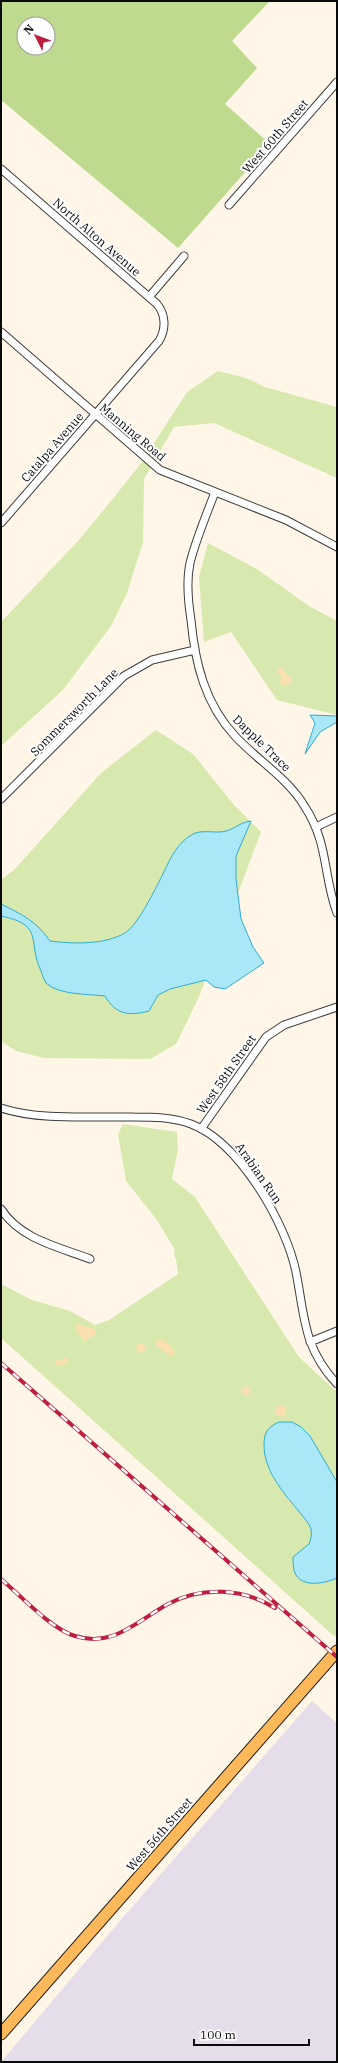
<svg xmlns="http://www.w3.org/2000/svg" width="338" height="2063" font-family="'IBM Plex Serif',serif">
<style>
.industrial{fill:#e6ddea}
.green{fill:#d8e9b0}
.forest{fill:#beda8f;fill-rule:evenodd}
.sand{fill:#fcdfb1}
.water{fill:#aae8f8;stroke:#2facd0}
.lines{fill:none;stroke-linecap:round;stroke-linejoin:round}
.minor-casing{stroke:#3d3d3d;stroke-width:9}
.primary-casing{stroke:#1b1b1b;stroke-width:13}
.minor{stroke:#fff;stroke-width:7}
.primary{stroke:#fdb959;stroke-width:11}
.rail-casing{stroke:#bc1f42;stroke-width:4}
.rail{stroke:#fff;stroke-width:2.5;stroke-dasharray:8;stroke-linecap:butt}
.labels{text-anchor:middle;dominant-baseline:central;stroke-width:4;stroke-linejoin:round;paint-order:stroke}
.street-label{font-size:12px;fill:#0a0a0a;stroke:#fff}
</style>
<rect width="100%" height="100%" fill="#fff6e7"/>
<path class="industrial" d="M312,1701L337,1723V2062H1L118,1923Z"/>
<path class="green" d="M218,371L246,378L265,387L337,407V478L214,423L174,427L144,479L143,542L127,593L111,626L63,690L1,746V622L79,540L115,496L139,466L187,392Z
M208,543L257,569L309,606L337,621V715L277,700L231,632L204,642L199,577Z
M156,730L193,754L234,805L261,832L199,997L176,1044L150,1059L44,1058L16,1051L1,1041V880L15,869L101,773Z
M123,1124L177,1132L178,1149L172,1179L195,1197L299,1357L337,1392V1634L335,1637L1,1338V1284L32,1300L70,1311L95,1325L109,1320L178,1274L176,1259L174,1255L175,1250L157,1220L126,1181L118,1134Z"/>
<path class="forest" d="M1,1H270L232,41L257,68L225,104L270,144L178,248L1,100ZM24,24H48V48H24Z"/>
<path class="sand" d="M279,668H282L287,676L292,677V680L290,684L285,685L280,683L281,676L277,672Z
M78,1324L94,1329L97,1334L84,1341L75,1328Z
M157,1339C164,1338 174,1348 175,1354L170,1356L155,1344Z
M136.5 1348a4.5 4.5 0 1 1 9 0a4.5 4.5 0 1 1-9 0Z
M64,1357L68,1359V1364L55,1365L56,1360L61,1361Z
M241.5 1391a4.5 4.5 0 1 1 9 0a4.5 4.5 0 1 1-9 0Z
M275.5 1411a5.5 5.5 0 1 1 11 0a5.5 5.5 0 1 1-11 0Z"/>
<path class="water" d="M310,715L337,716V722L320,732L305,754L315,723Z
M251,821L236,856V879L241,919L253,947L264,963L225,989L214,987L206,980L170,989L158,995L149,1011C129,1016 116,1015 105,996C89,994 58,995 46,983C44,980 42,974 41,971C27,941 45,925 1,916V904C23,915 36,921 50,941C73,944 104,945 125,933C139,924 156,887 164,872C170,858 179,841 193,834C203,829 216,834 226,831C236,828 241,822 251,821Z
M279,1422H292L301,1427L310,1436L337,1482V1578C326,1583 304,1588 296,1575C293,1570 293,1562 293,1557L309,1544C311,1539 312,1534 311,1529C308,1521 302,1516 297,1509C282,1491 264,1470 264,1445C264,1432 268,1427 279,1422Z"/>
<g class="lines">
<defs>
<path id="minor" d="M1,169L157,304C166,315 166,329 159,341L1,523
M229,205L337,82
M149,297L184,256
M1,332L160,470L286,520L337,547
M215,492C206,516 196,539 190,563C186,582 188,601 191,620C195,663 205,704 235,736C258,761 288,778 305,807C329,844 323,876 337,913
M1,799L124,676L152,660L195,650
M316,827L337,817
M1,1108C41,1121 92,1116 134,1117C153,1117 172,1117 191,1124C239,1142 286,1223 296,1272C305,1318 303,1347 337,1384
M201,1129L266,1037L284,1025L337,1007
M1,1209C20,1239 59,1247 90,1259
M310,1342L337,1331"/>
<path id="primary" d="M1,2034L337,1651"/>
</defs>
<use href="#minor" class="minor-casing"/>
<use href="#primary" class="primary-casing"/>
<use href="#minor" class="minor"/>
<use href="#primary" class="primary"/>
<defs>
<path id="rail" d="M1,1363L337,1657
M1,1579C20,1595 51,1629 75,1636C113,1648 137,1621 168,1604C202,1586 243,1588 275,1608"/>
</defs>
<use href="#rail" class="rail-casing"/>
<use href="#rail" class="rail"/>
</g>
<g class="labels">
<g class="street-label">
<text transform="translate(275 136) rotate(-49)">West 60th Street</text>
<text transform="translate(97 237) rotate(41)">North Alton Avenue</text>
<text transform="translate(133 432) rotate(40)">Manning Road</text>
<text transform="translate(52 447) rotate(-49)">Catalpa Avenue</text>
<text transform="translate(74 712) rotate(-45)">Sommersworth Lane</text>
<text transform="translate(262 743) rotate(44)">Dapple Trace</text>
<text transform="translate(226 1074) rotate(-55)">West 58th Street</text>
<text transform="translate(259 1173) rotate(55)">Arabian Run</text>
<text transform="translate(159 1834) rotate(-49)">West 56th Street</text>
</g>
</g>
<rect width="338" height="2063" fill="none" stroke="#0a0a0a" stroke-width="4"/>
<g transform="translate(36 36) rotate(312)"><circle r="19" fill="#ffffff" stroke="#9d9d9d"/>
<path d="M0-3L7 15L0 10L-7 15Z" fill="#bc1f42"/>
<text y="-6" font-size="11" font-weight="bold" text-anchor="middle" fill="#0a0a0a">N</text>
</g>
<path d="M194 2039v6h115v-6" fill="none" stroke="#0a0a0a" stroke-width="2"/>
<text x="200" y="2039" font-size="12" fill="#0a0a0a" stroke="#ffffff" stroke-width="3" paint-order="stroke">100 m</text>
</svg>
